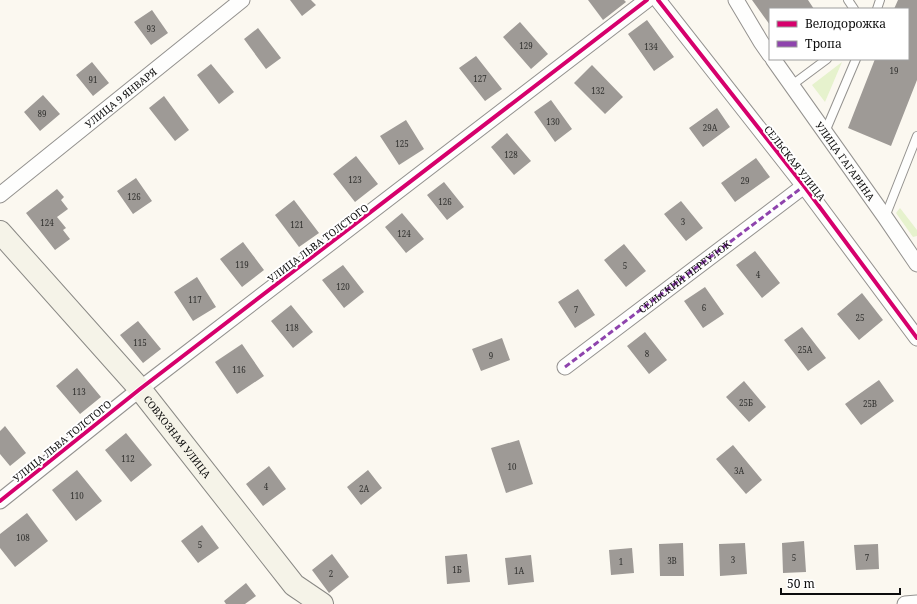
<svg xmlns="http://www.w3.org/2000/svg" width="917" height="604" font-family="'Noto Serif',serif">
<style>
.green{fill:#e6f2cd}
.building{fill:#9e9a96}
.lines{fill:none;stroke-linecap:round;stroke-linejoin:round}
.service-casing{stroke:#94928f;stroke-width:10}
.minor-casing{stroke:#94928f;stroke-width:17}
.secondary-casing{stroke:#8a8985;stroke-width:24}
.service{stroke:#fefefd;stroke-width:8}
.minor{stroke:#fefefd;stroke-width:15}
.secondary{stroke:#f5f3e8;stroke-width:22}
.quiet{stroke:#8e44ad;stroke-width:3;stroke-dasharray:6 3;stroke-linecap:butt}
.cycleway-casing{stroke:#fff;stroke-width:6}
.cycleway{stroke:#d6006c;stroke-width:4}
.labels{text-anchor:middle;dominant-baseline:central;stroke-width:4;stroke-linejoin:round;paint-order:stroke}
.number-label{font-size:8px;fill:#30302e}
.street-label{font-size:10px;fill:#0c0c0c;stroke:#fff}
</style>
<rect width="100%" height="100%" fill="#fbf8f0"/>
<path class="green" d="M842,62L825,102L812,85Z
M900,208L917,230V236L913,237L896,213Z"/>
<path class="building" d="M290,0H311L316,5L302,16Z
M588,0H624L626,2L603,20Z
M752,0H808L814,9H770V25Z
M898,0H917V80L891,146L848,128L875,59H908V9H894Z
M152,10L168,33L151,45L134,22Z
M647,20L674,57L654,71L628,34Z
M520,22L548,54L531,69L503,37Z
M258,28L281,58L266,69L244,39Z
M476,56L502,89L485,101L459,68Z
M92,62L109,83L93,96L76,75Z
M211,64L234,92L219,104L197,75Z
M592,65L623,97L605,114L574,83Z
M43,95L60,114L40,131L24,112Z
M164,96L189,130L175,141L149,108Z
M551,100L572,129L555,142L534,112Z
M717,108L730,127L703,147L689,128Z
M406,120L424,149L399,165L380,136Z
M507,133L531,161L514,175L491,147Z
M356,156L378,184L355,202L333,174Z
M756,158L770,177L735,202L721,183Z
M136,178L152,201L133,214L117,191Z
M444,182L464,207L447,220L427,195Z
M57,189L64,197L61,200L68,209L57,217L66,228L63,230L70,239L55,250L26,213Z
M294,200L319,233L299,247L275,215Z
M681,201L703,228L686,241L664,214Z
M402,213L424,239L406,253L385,227Z
M243,242L264,270L242,287L220,259Z
M624,244L646,271L626,287L604,260Z
M755,251L780,283L762,298L736,265Z
M343,265L364,292L344,308L322,280Z
M197,277L216,307L193,321L174,292Z
M705,287L724,314L703,328L684,301Z
M578,289L595,315L575,328L558,302Z
M862,293L883,320L859,340L837,314Z
M291,305L313,332L293,348L271,321Z
M138,321L161,349L143,363L120,335Z
M802,327L826,358L808,371L784,340Z
M645,332L667,360L649,374L627,346Z
M502,338L510,360L481,371L472,349Z
M242,344L264,376L237,394L215,362Z
M77,368L101,397L80,414L56,386Z
M879,380L894,401L861,425L845,404Z
M744,381L766,407L749,422L726,397Z
M5,426L26,453L10,466L0,454V431Z
M126,433L152,465L131,482L105,450Z
M519,440L533,484L506,493L491,448Z
M733,445L762,480L746,494L716,459Z
M269,466L286,489L263,506L246,484Z
M77,470L102,501L76,521L52,490Z
M368,470L382,488L361,505L347,487Z
M27,513L48,541L15,567L0,548V534Z
M202,525L219,548L198,563L181,541Z
M804,541L806,572L783,573L782,543Z
M683,543L684,576H660L659,544Z
M745,543L747,574L720,576L719,544Z
M878,544L879,569L856,570L854,545Z
M632,548L634,573L611,575L609,550Z
M332,554L349,577L329,593L312,570Z
M467,554L470,582L447,584L445,556Z
M531,555L534,582L508,585L505,558Z
M246,583L256,596L245,604H226L224,601Z"/>
<g class="lines">
<defs>
<path id="service" d="M848,0L854,9
M877,9L880,0
M792,85L827,59
M825,132L856,59
M885,217L917,136"/>
<g id="minor">
<path d="M658,0L804,186L917,338"/>
<path d="M736,0L761,42L770,55"/>
<path id="s1" d="M773,59L885,217L917,264"/>
<path id="s2" d="M0,195L242,0"/>
<path id="s3" d="M565,367L804,186"/>
<path d="M0,501L140,389L647,0"/>
<path d="M905,604L917,603"/>
</g>
<g id="secondary">
<path id="s4" d="M0,232L140,389L294,585L322,604"/>
</g>
</defs>
<use href="#service" class="service-casing"/>
<use href="#minor" class="minor-casing"/>
<use href="#secondary" class="secondary-casing"/>
<use href="#service" class="service"/>
<use href="#minor" class="minor"/>
<use href="#secondary" class="secondary"/>
<path class="quiet" d="M565,367L804,186"/>
<defs>
<path id="cycleway" d="M658,0L804,186L917,338
M0,501L140,389L647,0"/>
</defs>
<use href="#cycleway" class="cycleway-casing"/>
<use href="#cycleway" class="cycleway"/>
</g>
<g class="labels">
<g class="number-label">
<text x="151" y="28">93</text>
<text x="526" y="45">129</text>
<text x="651" y="46">134</text>
<text x="894" y="70">19</text>
<text x="480" y="78">127</text>
<text x="93" y="79">91</text>
<text x="598" y="90">132</text>
<text x="42" y="113">89</text>
<text x="553" y="121">130</text>
<text x="710" y="127">29А</text>
<text x="402" y="143">125</text>
<text x="511" y="154">128</text>
<text x="355" y="179">123</text>
<text x="745" y="180">29</text>
<text x="134" y="196">126</text>
<text x="445" y="201">126</text>
<text x="683" y="221">3</text>
<text x="47" y="222">124</text>
<text x="297" y="224">121</text>
<text x="404" y="233">124</text>
<text x="242" y="264">119</text>
<text x="625" y="265">5</text>
<text x="758" y="274">4</text>
<text x="343" y="286">120</text>
<text x="195" y="299">117</text>
<text x="704" y="307">6</text>
<text x="576" y="309">7</text>
<text x="860" y="317">25</text>
<text x="292" y="327">118</text>
<text x="140" y="342">115</text>
<text x="805" y="349">25А</text>
<text x="647" y="353">8</text>
<text x="491" y="355">9</text>
<text x="239" y="369">116</text>
<text x="79" y="391">113</text>
<text x="746" y="402">25Б</text>
<text x="870" y="403">25В</text>
<text x="128" y="458">112</text>
<text x="512" y="466">10</text>
<text x="739" y="470">3А</text>
<text x="266" y="486">4</text>
<text x="364" y="488">2А</text>
<text x="77" y="495">110</text>
<text x="23" y="537">108</text>
<text x="200" y="544">5</text>
<text x="794" y="557">5</text>
<text x="867" y="557">7</text>
<text x="733" y="559">3</text>
<text x="672" y="560">3В</text>
<text x="621" y="561">1</text>
<text x="457" y="569">1Б</text>
<text x="519" y="570">1А</text>
<text x="331" y="573">2</text>
</g>
<g class="street-label">
<text stroke="none"><textPath href="#s2" startOffset="155">УЛИЦА 9 ЯНВАРЯ</textPath></text>
<text stroke="none"><textPath href="#s1" startOffset="125">УЛИЦА ГАГАРИНА</textPath></text>
<text transform="translate(795 163) rotate(52)">СЕЛЬСКАЯ УЛИЦА</text>
<text transform="translate(318 243) rotate(-37)">УЛИЦА ЛЬВА ТОЛСТОГО</text>
<text stroke="none"><textPath href="#s3" startOffset="150">СЕЛЬСКИЙ ПЕРЕУЛОК</textPath></text>
<text stroke="none"><textPath href="#s4" startOffset="271">СОВХОЗНАЯ УЛИЦА</textPath></text>
<text transform="translate(62 441) rotate(-39)">УЛИЦА ЛЬВА ТОЛСТОГО</text>
</g>
</g>
<rect x="769" y="8" width="140" height="52" fill="#ffffff" stroke="#9e9e9e"/>
<rect x="777" y="21" width="20" height="6" fill="#d6006c" stroke="#9e9e9e"/>
<text x="805" y="28" font-size="12" fill="#0c0c0c">Велодорожка</text>
<rect x="777" y="41" width="20" height="6" fill="#8e44ad" stroke="#9e9e9e"/>
<text x="805" y="48" font-size="12" fill="#0c0c0c">Тропа</text>
<path d="M781 588v6h119v-6" fill="none" stroke="#0c0c0c" stroke-width="2"/>
<text x="787" y="588" font-size="12" fill="#0c0c0c" stroke="#ffffff" stroke-width="3" paint-order="stroke">50 m</text>
</svg>
